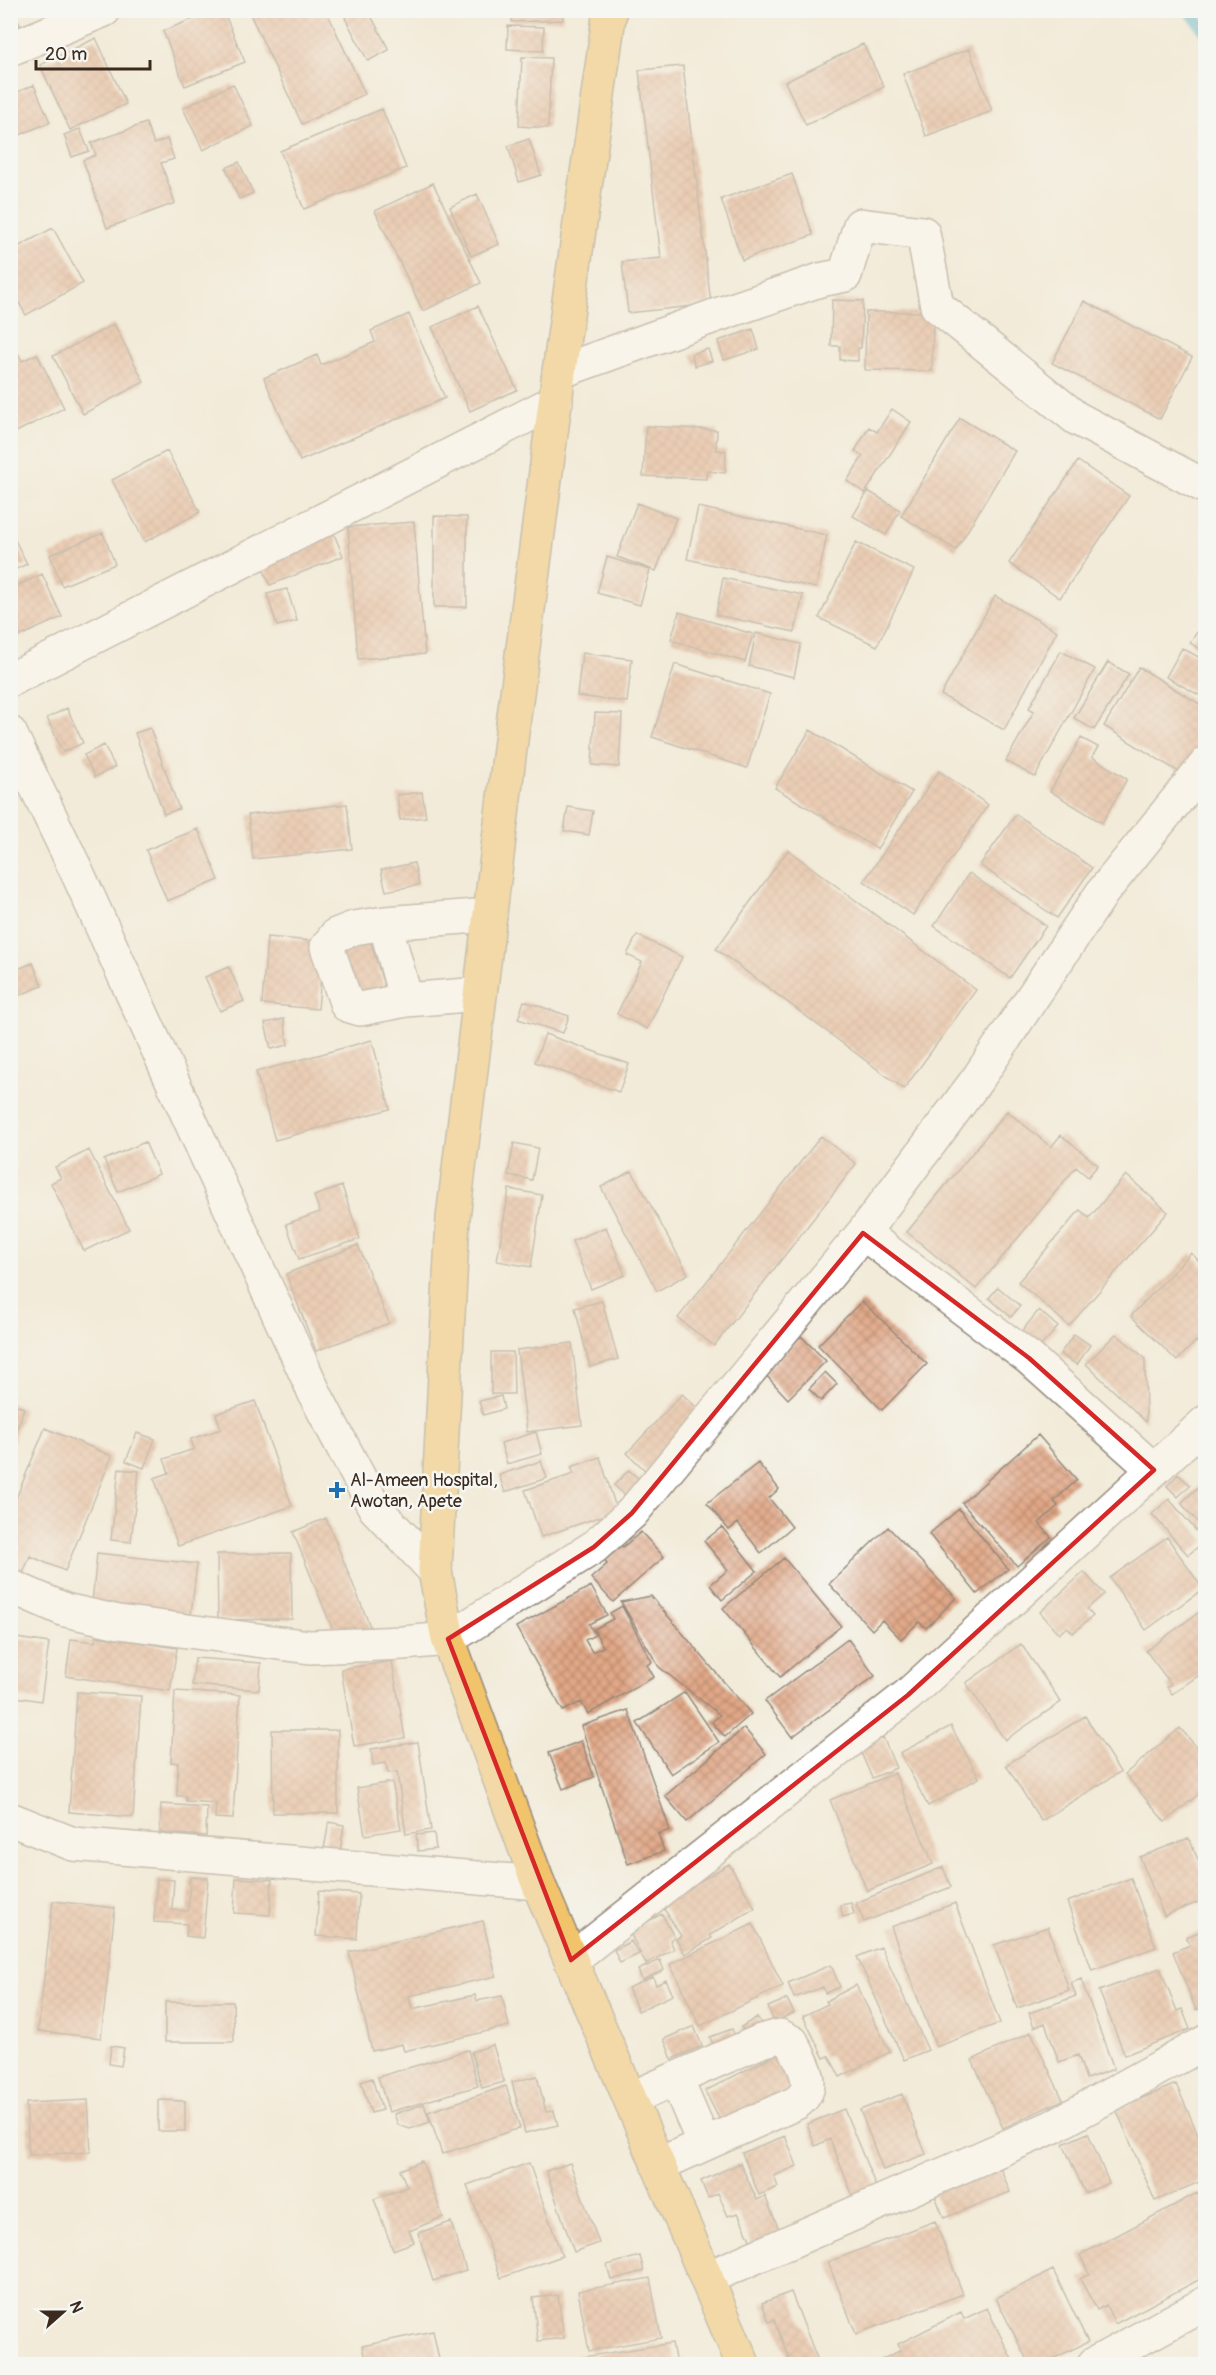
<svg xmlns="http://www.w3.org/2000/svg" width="1216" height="2375" font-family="Pangolin,sans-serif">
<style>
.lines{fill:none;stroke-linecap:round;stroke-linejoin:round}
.stream{stroke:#50b1ce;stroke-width:12}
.building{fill:url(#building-cross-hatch)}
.minor-casing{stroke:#968a7c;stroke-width:36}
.major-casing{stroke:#968a7c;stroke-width:36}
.minor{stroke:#fff;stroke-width:33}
.major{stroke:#f1c36a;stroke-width:33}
.marked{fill:none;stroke:#d62828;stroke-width:4.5;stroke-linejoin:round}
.poi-dot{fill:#1f6fb2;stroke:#f6f6f2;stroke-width:2}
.labels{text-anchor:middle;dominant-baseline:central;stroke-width:5;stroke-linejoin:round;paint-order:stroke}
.poi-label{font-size:18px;fill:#3b2a1e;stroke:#f6f6f2;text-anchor:start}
</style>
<defs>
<pattern id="building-cross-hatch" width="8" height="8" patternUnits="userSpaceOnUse" patternTransform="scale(1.5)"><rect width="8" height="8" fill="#e2a887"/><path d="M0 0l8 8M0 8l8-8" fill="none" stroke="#b8896e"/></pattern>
</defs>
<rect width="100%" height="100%" fill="#f6f6f2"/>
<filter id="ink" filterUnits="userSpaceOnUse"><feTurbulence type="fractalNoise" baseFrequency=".0167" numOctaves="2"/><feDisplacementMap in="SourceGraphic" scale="12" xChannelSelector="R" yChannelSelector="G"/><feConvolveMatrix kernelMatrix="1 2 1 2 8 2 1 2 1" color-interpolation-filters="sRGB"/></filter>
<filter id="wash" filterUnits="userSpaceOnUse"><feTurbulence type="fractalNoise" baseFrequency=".008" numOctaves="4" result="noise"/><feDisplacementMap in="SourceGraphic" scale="24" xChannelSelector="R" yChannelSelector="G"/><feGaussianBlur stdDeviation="1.35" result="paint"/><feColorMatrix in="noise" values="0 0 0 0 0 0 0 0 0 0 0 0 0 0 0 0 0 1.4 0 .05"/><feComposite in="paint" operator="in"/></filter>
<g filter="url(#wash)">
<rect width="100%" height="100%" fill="#f2ebd9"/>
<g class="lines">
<path class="stream" d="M1189,10L1206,32"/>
</g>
<g id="blocks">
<path class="building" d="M10,10H14L20,25L10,29Z
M216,10H223L245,62L185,86L163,31Z
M258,10H326L365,94L302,124L250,14Z
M358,10H368L389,50L368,61L345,18Z
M511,10H562L563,20L512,22Z
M508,26L544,27L543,51L507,49Z
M96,38L126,104L70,130L40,65Z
M863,44L884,87L806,125L785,82Z
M969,49L992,111L926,136L903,74Z
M522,57L551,58L548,128L519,126Z
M683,66L711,304L628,313L622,262L661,258L639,70Z
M233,84L253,126L203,150L183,108Z
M34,85L50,122L10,139V95Z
M382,109L406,168L304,209L280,151Z
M146,123L154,144L167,139L174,159L161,163L175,203L107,228L83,160L96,155L91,143Z
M80,129L89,151L72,157L64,135Z
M529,139L541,175L519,182L508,146Z
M239,162L253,193L239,199L226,168Z
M792,174L813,235L742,260L721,199Z
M433,183L481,283L423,311L375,211Z
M477,194L499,244L471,256L450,207Z
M53,228L83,283L26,315L10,287V251Z
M832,300L863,301L861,348H858V361L840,360V346H831Z
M1084,301L1192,357L1160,419L1052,363Z
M478,306L517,390L470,411L432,327Z
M866,312H933L932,371L865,370Z
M409,314L445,398L300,461L264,378L317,355L321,365L375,342L371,331Z
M114,324L144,382L83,414L53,356Z
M753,329L759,349L724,360L718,341Z
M708,349L712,361L695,366L691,354Z
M18,353L22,361L37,354L64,408L10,435V357Z
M892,409L911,422L865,493L847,481L863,456L855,451L869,427L877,432Z
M960,418L1015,451L956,550L901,516Z
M646,426L717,430L716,450L726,451L725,473L707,471L706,479L643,476Z
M167,451L200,512L145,542L112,480Z
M1078,461L1129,496L1060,598L1009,563Z
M868,491L900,510L886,535L853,516Z
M637,503L676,518L656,571L617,557Z
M698,507L827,535L816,588L687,559Z
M434,516L467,517V607H434Z
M414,522L425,654L358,659L348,527Z
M332,529L343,556L270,585L259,559Z
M10,530L27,564L10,572Z
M103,533L115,564L62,586L50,555Z
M856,542L914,570L877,646L819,618Z
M607,557L650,570L640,605L597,593Z
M42,574L62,617L16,638L10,627V589Z
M723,578L803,595L795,632L716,615Z
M287,589L297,621L277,626L267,594Z
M995,596L1057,631L1004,730L941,695Z
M679,612L753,634L745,662L671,640Z
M1206,618V653L1190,643Z
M756,633L801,644L794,677L749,666Z
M1182,648L1206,661V699L1166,677Z
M1061,651L1095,669L1035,777L1006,761L1034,711L1029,708Z
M582,653L632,659L627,702L577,696Z
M1108,662L1129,674L1094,730L1074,718Z
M675,664L770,694L747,768L652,737Z
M1139,667L1206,708V746L1187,777L1104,726Z
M67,708L83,743L63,752L47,718Z
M595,713L622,714L619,767L592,765Z
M150,728L179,809L164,814L135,733Z
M810,730L912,792L877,849L775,788Z
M1081,738L1098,747L1092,757L1127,779L1102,823L1050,791Z
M104,745L115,767L95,777L84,755Z
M939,771L988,805L913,915L864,881Z
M422,792L426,817L400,820L397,795Z
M347,804L352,849L253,859L248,815Z
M568,807L593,811L589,835L564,831Z
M1016,814L1092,868L1057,918L980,865Z
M198,829L219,880L167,901L146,850Z
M788,850L976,990L904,1089L716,949Z
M414,863L419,885L386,891L381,870Z
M969,873L1046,926L1010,978L934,926Z
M637,935L682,957L647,1029L617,1014L642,962L627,955Z
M267,937L324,942L318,1009L262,1004Z
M370,940L385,989L354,999L338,950Z
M33,963L42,986L10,999V972Z
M229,967L244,1001L220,1011L205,977Z
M524,1001L569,1016L563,1033L518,1019Z
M284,1019L288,1045L271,1049L265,1023Z
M545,1034L629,1064L619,1092L535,1062Z
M372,1040L390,1109L275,1140L256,1072Z
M1007,1111L1051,1147L1061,1135L1098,1165L1088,1177L1076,1167L976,1289L907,1232Z
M821,1136L856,1164L714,1346L678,1318Z
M145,1142L159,1174L118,1192L104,1160Z
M514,1143L538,1148L532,1180L508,1175Z
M89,1150L129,1229L84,1251L51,1183L61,1178L55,1167Z
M632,1171L688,1274L657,1291L601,1187Z
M1126,1175L1168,1212L1069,1326L1018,1282L1080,1210L1089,1218Z
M342,1186L360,1239L299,1259L286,1224L320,1212L314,1196Z
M509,1189L542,1195L531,1267L497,1261Z
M606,1227L625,1275L591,1289L572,1241Z
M358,1245L389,1323L316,1351L286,1274Z
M1191,1253L1206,1268V1350L1196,1341L1177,1361L1131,1316Z
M998,1287L1020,1306L1011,1317L989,1298Z
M602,1301L618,1359L590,1367L575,1308Z
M862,1301L927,1364L882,1410L818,1345Z
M1039,1310L1058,1327L1040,1347L1022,1331Z
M1074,1334L1090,1345L1077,1365L1060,1354Z
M1116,1334L1145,1358L1146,1422L1086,1364Z
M801,1336L826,1361L788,1399L764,1373Z
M572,1343L582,1425L527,1432L517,1350Z
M491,1352H513L514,1394H491Z
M825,1372L837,1384L821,1401L809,1389Z
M682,1394L705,1415L649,1474L627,1453Z
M501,1396L504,1409L483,1415L479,1401Z
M255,1401L292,1506L178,1546L154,1478L169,1473L164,1459L194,1449L191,1439L221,1429L216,1414Z
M10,1403L24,1408L11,1448H10Z
M45,1428L112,1456L65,1571L30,1556L21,1578L10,1573V1513Z
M536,1432L542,1454L507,1464L501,1443Z
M137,1433L155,1439L144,1468L126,1461Z
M1038,1435L1077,1480L1054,1501L1058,1506L1039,1523L1051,1537L1017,1566L962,1503Z
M600,1457L617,1511L541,1537L525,1490L574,1474L571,1467Z
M541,1461L547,1478L505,1492L499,1475Z
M758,1463L779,1489L769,1498L792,1527L761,1553L738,1523L729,1530L707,1503Z
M119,1469L139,1471L131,1542L111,1540Z
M629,1470L644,1484L629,1499L614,1485Z
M1178,1474L1190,1485L1178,1497L1167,1486Z
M1206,1480V1531L1181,1503Z
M1169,1499L1205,1541L1188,1555L1152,1514Z
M959,1509L1008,1569L977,1594L929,1534Z
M326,1518L372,1631L339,1645L293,1532Z
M722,1527L757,1571L722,1600L710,1585L728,1570L704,1541Z
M888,1527L956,1598L926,1628L919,1622L901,1639L882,1620L872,1630L829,1584Z
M641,1532L664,1557L613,1602L591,1578L607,1564L604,1559L621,1544L623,1547Z
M1167,1537L1203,1589L1146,1630L1110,1578Z
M97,1553L197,1564L191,1614L92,1603Z
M291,1553L292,1619L218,1620L217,1554Z
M784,1558L841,1626L780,1677L723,1608Z
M1084,1572L1104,1594L1087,1609L1093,1616L1073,1633L1067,1627L1059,1634L1040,1612Z
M591,1586L607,1615L589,1624L595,1635L585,1640L592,1652L603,1647L594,1629L613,1619L610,1613L622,1606L652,1662L647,1665L654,1677L588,1714L581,1702L563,1711L516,1627Z
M651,1596L751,1714L725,1737L712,1722L720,1715L659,1667L621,1602Z
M1202,1610L1206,1615V1670L1172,1694L1167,1687L1171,1684L1146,1651Z
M96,1636L177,1648L170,1691L66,1676L71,1639L95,1642Z
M10,1637L49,1643L41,1701L10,1696Z
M848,1639L875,1676L792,1737L765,1701Z
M1021,1644L1061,1702L1005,1740L966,1683Z
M195,1658L261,1663L259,1690L192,1685Z
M392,1661L405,1738L354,1746L341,1669Z
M175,1691L240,1695L233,1819L215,1818L216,1803L186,1801V1796H177L178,1763L171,1762Z
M77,1692L141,1696L133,1817L69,1812Z
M685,1692L719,1742L671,1774L637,1723Z
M628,1710L670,1830L658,1834L664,1851L628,1864L581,1726Z
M1085,1716L1120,1772L1041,1821L1006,1765Z
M951,1726L979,1778L928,1806L900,1753Z
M744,1728L766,1754L687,1822L665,1796Z
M1180,1728L1206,1758V1788L1165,1822L1125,1774Z
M272,1730H338V1813H273Z
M883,1737L896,1768L872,1778L859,1748Z
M581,1741L594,1777L563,1789L549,1753Z
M418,1742L431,1830L406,1834L397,1772L388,1773L386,1763L373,1765L371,1749Z
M895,1773L933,1864L867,1891L830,1800Z
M392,1782L401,1829L365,1835L357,1788Z
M161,1804L207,1807L206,1836L160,1833Z
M329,1822L344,1825L340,1852L324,1849Z
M434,1833L436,1849L418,1851L416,1835Z
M1189,1838L1206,1879V1899L1164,1916L1140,1857Z
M729,1864L755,1908L710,1935L712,1938L685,1954L676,1939L681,1936L661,1904Z
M943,1867L951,1887L864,1922L856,1903Z
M190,1877L208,1878L203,1938L186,1936L187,1924L154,1922L157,1879L174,1880L172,1910L188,1911Z
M236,1878L272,1880L270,1915L234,1913Z
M1131,1878L1156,1947L1092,1970L1067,1902Z
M319,1891L359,1894L357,1939L316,1936Z
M53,1901L115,1908L101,2038L38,2031Z
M851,1903L854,1914L843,1917L840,1905Z
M955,1903L1000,2023L936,2047L891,1927Z
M662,1914L674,1937L670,1940L674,1949L646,1964L629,1931Z
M483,1921L496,1976L409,1996L412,2009L475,1995L477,2001L502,1996L509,2026L404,2051L402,2044L372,2051L349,1952Z
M753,1924L783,1986L700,2026L670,1964Z
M1048,1927L1069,1990L1017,2008L994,1945Z
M1206,1929V2006L1196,2010L1173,1952L1190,1945L1186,1937Z
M631,1941L639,1954L620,1963L614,1950Z
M881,1947L928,2050L904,2060L857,1957Z
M660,1960L664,1970L642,1980L638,1970Z
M831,1965L840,1987L825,1993L823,1987L794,1998L788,1983Z
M1160,1968L1177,2011L1182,2009L1190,2029L1125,2055L1099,1991Z
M653,1977L656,1985L666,1980L673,1995L638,2011L628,1988Z
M1081,1979L1114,2069L1086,2079L1078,2055L1059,2062L1045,2023L1034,2027L1029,2013L1076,1996L1071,1983Z
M856,1985L890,2052L840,2077L829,2056L824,2058L803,2016L828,2004L826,2001Z
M787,1999L794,2013L774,2022L768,2007Z
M165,2002H233L234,2042H165Z
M757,2017L764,2027L748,2038L741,2027Z
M694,2026L702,2046L672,2059L664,2039Z
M732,2029L740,2048L718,2056L710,2037Z
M1031,2032L1063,2100L1003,2128L972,2060Z
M493,2045L504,2082L482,2088L471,2052Z
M111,2046L124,2048L121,2066L109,2064Z
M468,2050L478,2086L389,2112L378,2077Z
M783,2051L800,2085L722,2124L705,2091Z
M537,2076L546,2112L554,2111L558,2125L525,2133L512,2082Z
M372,2078L382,2110L371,2113L361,2082Z
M1176,2084L1206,2153V2179L1155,2201L1116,2109Z
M506,2086L520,2128L442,2154L428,2112Z
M902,2094L926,2154L883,2170L860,2110Z
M88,2100L91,2152L29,2155L26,2103Z
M158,2100L185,2101V2131H158Z
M424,2104L430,2122L410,2129L398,2125L394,2114Z
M844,2109L879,2194L856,2204L830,2139L815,2146L807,2124Z
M1088,2133L1109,2183L1085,2193L1063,2144Z
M785,2136L797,2166L774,2176L778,2187L759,2195L742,2153Z
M422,2161L443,2217L409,2231L414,2242L393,2250L374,2199L407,2187L400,2170Z
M998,2162L1010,2192L944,2218L932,2188Z
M529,2163L562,2256L501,2278L467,2185Z
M570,2163L599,2243L574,2252L546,2171Z
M740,2163L757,2200L765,2196L780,2232L752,2244L738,2213L728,2216L718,2193L708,2198L701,2181Z
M1197,2193L1206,2210V2276L1115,2324L1106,2305L1097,2310L1080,2279L1089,2274L1080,2255Z
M935,2221L963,2294L856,2334L828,2262Z
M451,2222L466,2270L433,2281L418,2233Z
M640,2256L644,2271L611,2280L607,2265Z
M1053,2270L1088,2342L1042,2364H1029L996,2298Z
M650,2278L661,2338L589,2351L578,2291Z
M791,2292L818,2361L809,2364H791L774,2320L769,2322L762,2303Z
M558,2295L564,2338L538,2341L533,2298Z
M987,2308L1014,2364H883L881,2360L901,2350L898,2344L961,2312L964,2319Z
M433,2331L440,2364H366L362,2346Z
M672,2343L676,2364H571L570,2359Z"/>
</g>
</g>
<g filter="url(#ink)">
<use href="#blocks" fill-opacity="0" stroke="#968a7c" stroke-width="1.5"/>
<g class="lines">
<defs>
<path id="minor" d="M10,49L104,10
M559,372L717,315L820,280L845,275L860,225L923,233L937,306L1076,418L1206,487
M10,680L556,401
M10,733L77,872L316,1396L375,1508L435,1571
M385,923L406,1000
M480,994L406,1000L360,1009L347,1005L327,947L336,935L354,928L385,923L490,915
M863,1233L1029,1358L1154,1470
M10,1586L65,1610L119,1622L310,1647L403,1643L448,1639L594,1547L632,1513L863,1233L979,1077L1102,893L1206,764
M10,1819L73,1844L538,1883
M571,1960L908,1695L1206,1422
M676,2079L704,2144
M632,2098L761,2041L780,2036L792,2042C802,2064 820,2086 796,2103L658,2165
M707,2278L1052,2127L1206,2042
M1094,2364L1206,2303"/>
<path id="major" d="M610,10L559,372L513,724L453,1218L435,1571L448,1639L538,1883L743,2364"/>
</defs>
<use href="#minor" class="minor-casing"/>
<use href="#major" class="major-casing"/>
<use href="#minor" class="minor"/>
<use href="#major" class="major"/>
</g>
</g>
<path d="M0 0H1216V2375H0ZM863,1233L1029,1358L1154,1470L908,1695L571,1960L448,1639L594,1547L632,1513Z" fill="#f2ebd9" fill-opacity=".55" fill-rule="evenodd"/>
<path class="marked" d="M863,1233L1029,1358L1154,1470L908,1695L571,1960L448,1639L594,1547L632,1513Z"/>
<path class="poi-dot" d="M334 1481h6v6h6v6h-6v6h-6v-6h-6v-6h6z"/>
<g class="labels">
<g class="poi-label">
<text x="350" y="1480">Al-Ameen Hospital,<tspan x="350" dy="21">Awotan, Apete</tspan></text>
</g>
</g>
<rect width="1216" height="2375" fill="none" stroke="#f6f6f2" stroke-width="36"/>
<g transform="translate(63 2312) rotate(69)" stroke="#f6f6f2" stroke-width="4.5" paint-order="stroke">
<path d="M0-4.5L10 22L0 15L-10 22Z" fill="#3b2a1e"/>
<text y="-9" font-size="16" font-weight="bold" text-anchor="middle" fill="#3b2a1e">N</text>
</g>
<path d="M36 60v9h114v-9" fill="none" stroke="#3b2a1e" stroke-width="3"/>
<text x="45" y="60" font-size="18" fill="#3b2a1e" stroke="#f6f6f2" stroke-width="4.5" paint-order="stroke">20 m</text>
</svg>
